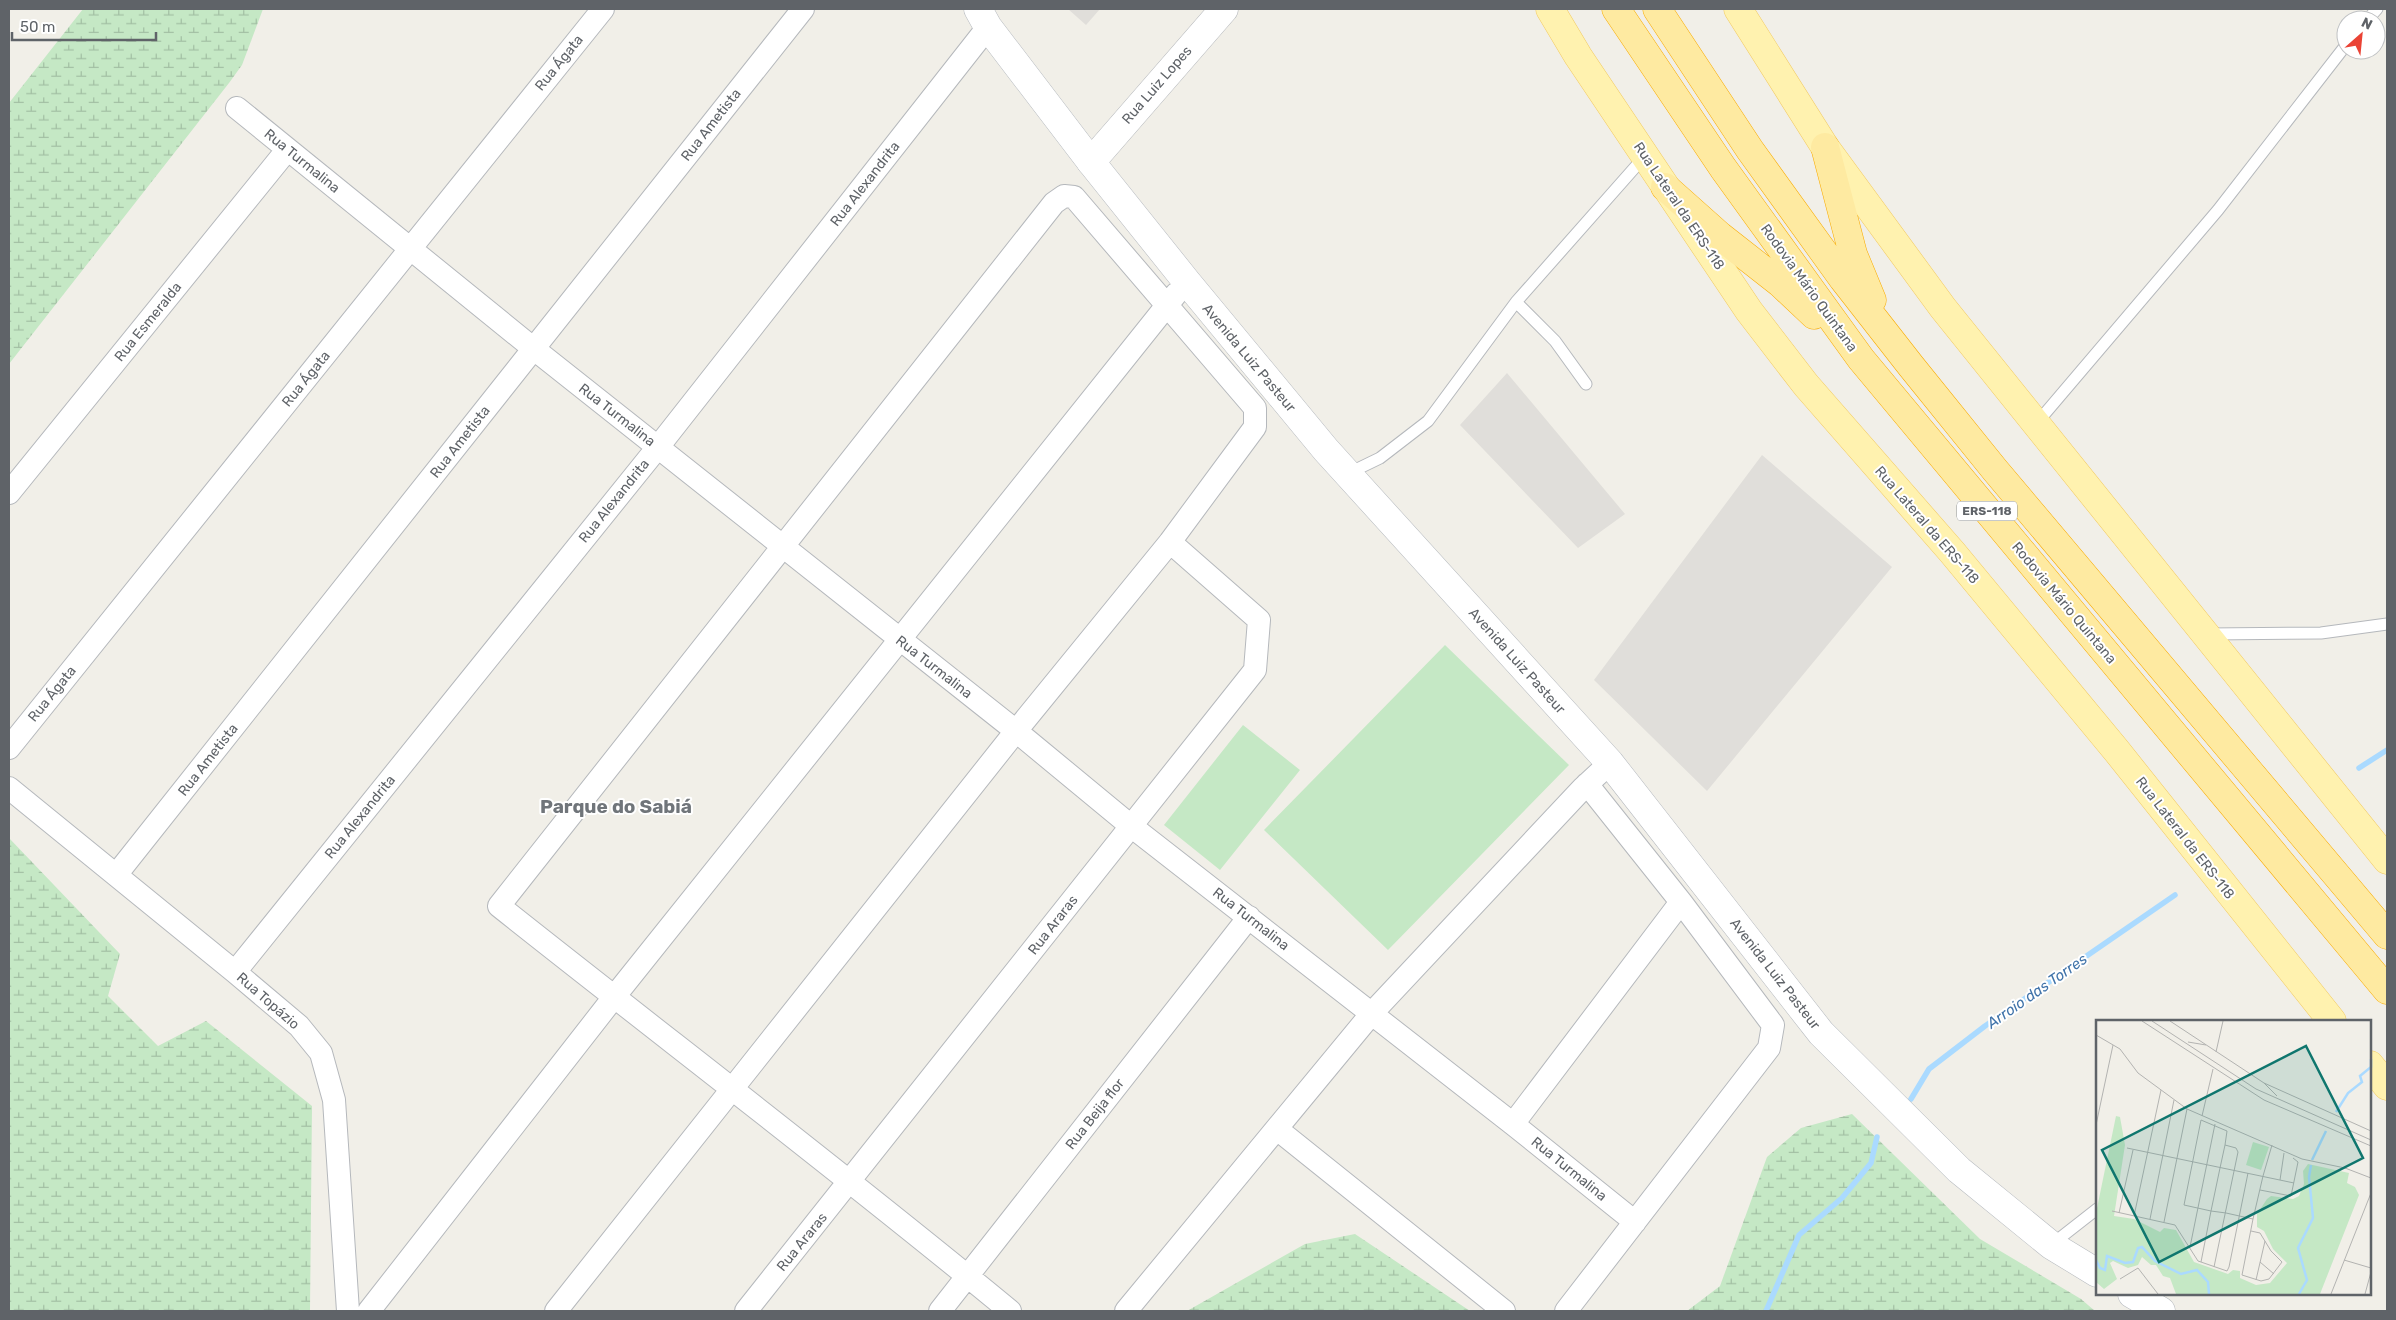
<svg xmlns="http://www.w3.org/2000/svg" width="2396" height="1320" font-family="Rubik,sans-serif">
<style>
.industrial{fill:#e0deda}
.green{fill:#c5e8c5}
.wetland{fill:url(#wetland-marsh)}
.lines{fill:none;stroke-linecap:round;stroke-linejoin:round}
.stream{stroke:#aadaff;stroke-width:5.5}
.service-casing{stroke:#b5b8bc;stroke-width:13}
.minor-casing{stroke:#b5b8bc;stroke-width:24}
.tertiary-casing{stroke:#b5b8bc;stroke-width:29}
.secondary-casing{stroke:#b6babf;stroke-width:29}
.primary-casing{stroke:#f2c960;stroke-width:29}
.trunk-casing{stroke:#f9ab00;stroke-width:29}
.service{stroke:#fff;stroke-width:11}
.minor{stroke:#fff;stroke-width:22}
.tertiary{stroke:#fff;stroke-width:28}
.secondary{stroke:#fff;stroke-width:28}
.primary{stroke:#fff2af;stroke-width:28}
.trunk{stroke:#feeaa1;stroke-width:28}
.labels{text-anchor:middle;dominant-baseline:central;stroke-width:4;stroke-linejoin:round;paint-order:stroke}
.shield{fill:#fff;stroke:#8f9295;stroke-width:1}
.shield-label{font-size:12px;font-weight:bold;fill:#5f6368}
.street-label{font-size:14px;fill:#5f6368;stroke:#fff}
.water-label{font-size:15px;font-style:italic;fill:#4174aa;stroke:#fff}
.district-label{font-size:19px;font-weight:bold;fill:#70757a;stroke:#fff}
.inset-river{fill:none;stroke:#aadaff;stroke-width:2.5}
.inset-road{fill:none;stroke:#b3b3b1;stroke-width:1}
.view{fill:#0f766e;fill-opacity:0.15;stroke:#0f766e;stroke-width:2.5}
.inset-edge{fill:none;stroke:#5f6368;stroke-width:2.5}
</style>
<defs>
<pattern id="wetland-marsh" width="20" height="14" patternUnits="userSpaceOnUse" patternTransform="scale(1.25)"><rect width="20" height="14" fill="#c5e8c5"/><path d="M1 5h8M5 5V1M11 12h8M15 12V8" fill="none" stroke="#a3c0a4"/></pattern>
</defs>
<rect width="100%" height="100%" fill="#f1efe8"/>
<path class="industrial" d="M1068,9H1100L1086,25Z
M1507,373L1625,514L1578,548L1460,425Z
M1762,455L1892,567L1707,791L1594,680Z"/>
<path class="green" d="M1445,645L1569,765L1388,950L1264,830Z
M1243,725L1300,770L1220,870L1164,825Z"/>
<path class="wetland" d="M83,9H263L242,65L229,83L9,364V103Z
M9,838L120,954L108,996L158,1046L206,1021L312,1106L310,1311H9Z
M1852,1114L1980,1239L2081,1299L2095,1311H1687L1720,1286L1767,1157L1801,1128Z
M1355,1234L1470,1311H1187L1305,1244Z"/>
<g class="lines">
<path class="stream" d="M2359,768L2387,750
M1911,1099L1929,1069L1985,1026L2175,895
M1766,1311L1799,1235L1842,1198L1871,1163L1877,1137"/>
<defs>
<path id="service" d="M2367,20L2377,9
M1516,302L1555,341L1586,384
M2036,424L2218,210L2346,45
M1347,474L1380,458L1428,421L1516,302L1645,156
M2209,634L2321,633L2387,624
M2051,1245L2097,1209"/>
<path id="minor" d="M237,108L534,349L1016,731L1131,826L1513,1124L1635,1222
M9,493L287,150
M9,748L603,9
M9,788L235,972L299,1026L321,1053L334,1100L348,1311
M116,875L803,9
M235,972L658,447L988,27
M1513,1124L1681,902
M1277,1129L1504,1311
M369,1311L614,997L1176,294
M556,1311L1016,731L1170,542L1255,427V408L1074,197L1064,196L1054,203L499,906C669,1041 843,1173 1010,1311
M746,1311L1255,670L1259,620L1170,542
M940,1311L1249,917
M1126,1311L1372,1013L1583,788L1610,763
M1566,1311L1769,1048L1773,1025L1681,902L1587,784"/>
<path id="tertiary" d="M1091,162L1224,9"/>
<path id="secondary" d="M978,9L988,27L1091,162L1187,282L1326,450L1610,763L1821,1033L1959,1170L2051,1245L2097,1273
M2132,1294L2161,1311"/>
<path id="primary" d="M1550,9L1578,56L1749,311L1806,385L1952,552L2116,750L2332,1021
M1738,9L1825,147L1943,308L2387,860
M2370,1065L2387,1086"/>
<path id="trunk" d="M1616,9L1723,168L1861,359L2387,990
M1657,9L1750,150L1843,279L1911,366L1995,470L2387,935
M1825,147L1853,254L1872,300
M1665,187L1720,236L1780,283L1814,315"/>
</defs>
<use href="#service" class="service-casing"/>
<use href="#minor" class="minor-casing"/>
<use href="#tertiary" class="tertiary-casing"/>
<use href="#secondary" class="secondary-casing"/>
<use href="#primary" class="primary-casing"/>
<use href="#trunk" class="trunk-casing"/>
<use href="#service" class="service"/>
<use href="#minor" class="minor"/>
<use href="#tertiary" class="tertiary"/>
<use href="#secondary" class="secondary"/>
<use href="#primary" class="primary"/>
<use href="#trunk" class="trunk"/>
</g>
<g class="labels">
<rect class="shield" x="1957" y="501.5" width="60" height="19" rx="4"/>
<g class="shield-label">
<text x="1987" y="511">ERS-118</text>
</g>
<g class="street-label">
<text transform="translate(559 63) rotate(-51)">Rua Ágata</text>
<text transform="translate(1157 85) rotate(-49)">Rua Luiz Lopes</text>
<text transform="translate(711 125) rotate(-52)">Rua Ametista</text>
<text transform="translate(302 161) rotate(39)">Rua Turmalina</text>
<text transform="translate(865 184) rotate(-52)">Rua Alexandrita</text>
<text transform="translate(1679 206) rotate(56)">Rua Lateral da ERS-118</text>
<text transform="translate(1809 288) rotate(54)">Rodovia Mário Quintana</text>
<text transform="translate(148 322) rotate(-51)">Rua Esmeralda</text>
<text transform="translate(1249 358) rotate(50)">Avenida Luiz Pasteur</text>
<text transform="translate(306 379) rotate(-51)">Rua Ágata</text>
<text transform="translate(617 415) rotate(38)">Rua Turmalina</text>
<text transform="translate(460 442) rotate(-52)">Rua Ametista</text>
<text transform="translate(614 501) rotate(-51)">Rua Alexandrita</text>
<text transform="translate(1927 525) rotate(49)">Rua Lateral da ERS-118</text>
<text transform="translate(2064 603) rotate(50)">Rodovia Mário Quintana</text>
<text transform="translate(1517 661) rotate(48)">Avenida Luiz Pasteur</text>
<text transform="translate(934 667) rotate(38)">Rua Turmalina</text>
<text transform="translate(52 694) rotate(-51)">Rua Ágata</text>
<text transform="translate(208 760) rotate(-52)">Rua Ametista</text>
<text transform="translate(360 817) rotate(-51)">Rua Alexandrita</text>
<text transform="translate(2185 838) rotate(52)">Rua Lateral da ERS-118</text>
<text transform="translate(1251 919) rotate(38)">Rua Turmalina</text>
<text transform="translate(1053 925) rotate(-52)">Rua Araras</text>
<text transform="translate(1775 974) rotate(52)">Avenida Luiz Pasteur</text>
<text transform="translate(268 1001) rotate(41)">Rua Topázio</text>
<text transform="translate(1095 1114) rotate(-52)">Rua Beija flor</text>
<text transform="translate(1569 1169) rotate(39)">Rua Turmalina</text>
<text transform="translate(802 1242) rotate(-51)">Rua Araras</text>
</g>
<g class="water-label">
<text transform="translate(2037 991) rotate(-35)">Arroio das Torres</text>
</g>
<g class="district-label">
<text x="616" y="806">Parque do Sabiá</text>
</g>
</g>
<g transform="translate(2096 1020)">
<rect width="275" height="275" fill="#f1efe8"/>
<path d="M157,122L173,127L165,150L150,145Z" fill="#c5e8c5"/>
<path d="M20,96L24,97L29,125L18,196L38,199L64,212L68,208L80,210L98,242L132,254L137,250L144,251V258L160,265L174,263L191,243L177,229L168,211L161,207V194L171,179L175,176L197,179L203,176L208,164L207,151L212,144L253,153L251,163L259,167L263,175L224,274H80L74,258L67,256L60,245H55L46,237L42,245L32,248L17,241L14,243L21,259L8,269L0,262V193Z" fill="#c5e8c5"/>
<path class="inset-river" d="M240,92L252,73L266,62L264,56L275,47V39M216,140L230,111M0,240L4,248L9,250L11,236L29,243L37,242L42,228L46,227L59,241L85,254L101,250L112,262L113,274M203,274L211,260L202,228L217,198L213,157L215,145"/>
<path class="inset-road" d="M46,1L168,80L275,126M56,1L160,69L275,120M74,1L168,63L275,111M0,15L24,29L42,53L91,89L206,139L249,148L275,158M92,22L110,25M120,32L127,1M168,63L181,76M106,96L117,49M0,105L17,25M31,128L198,163M184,160L188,133M164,170L195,176L202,142L197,138M16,191L79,205L102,241L131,251L133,247M23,193L37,130M38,196L65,70M54,199L78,80M68,202L91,89M155,211L164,213L175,231L186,242L173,259L165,261L146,255L157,199L167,156L176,125M94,227L119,104M248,240L275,248M105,242L115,191L124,148L129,125L131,111L105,100L88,185L115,191L130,193L157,199M164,242L178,254M118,247L142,132L140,128L129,125M133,247L152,153M24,259L42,248L62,274M160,260L169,221M235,274L275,173M269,274L275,252"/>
<path class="view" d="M210,26L267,138L63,242L6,130Z"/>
<rect width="275" height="275" class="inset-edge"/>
</g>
<rect width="2396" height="1320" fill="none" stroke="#5f6368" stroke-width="20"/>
<g transform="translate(2361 35) rotate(27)"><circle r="24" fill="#ffffff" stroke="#bfc1c3"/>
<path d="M0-4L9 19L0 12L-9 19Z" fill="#ea4335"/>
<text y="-8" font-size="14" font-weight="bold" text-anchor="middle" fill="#5f6368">N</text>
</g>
<path d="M12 32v8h144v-8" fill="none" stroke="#5f6368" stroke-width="2.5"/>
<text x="20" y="32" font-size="15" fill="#5f6368" stroke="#ffffff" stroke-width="4" paint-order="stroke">50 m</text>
</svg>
